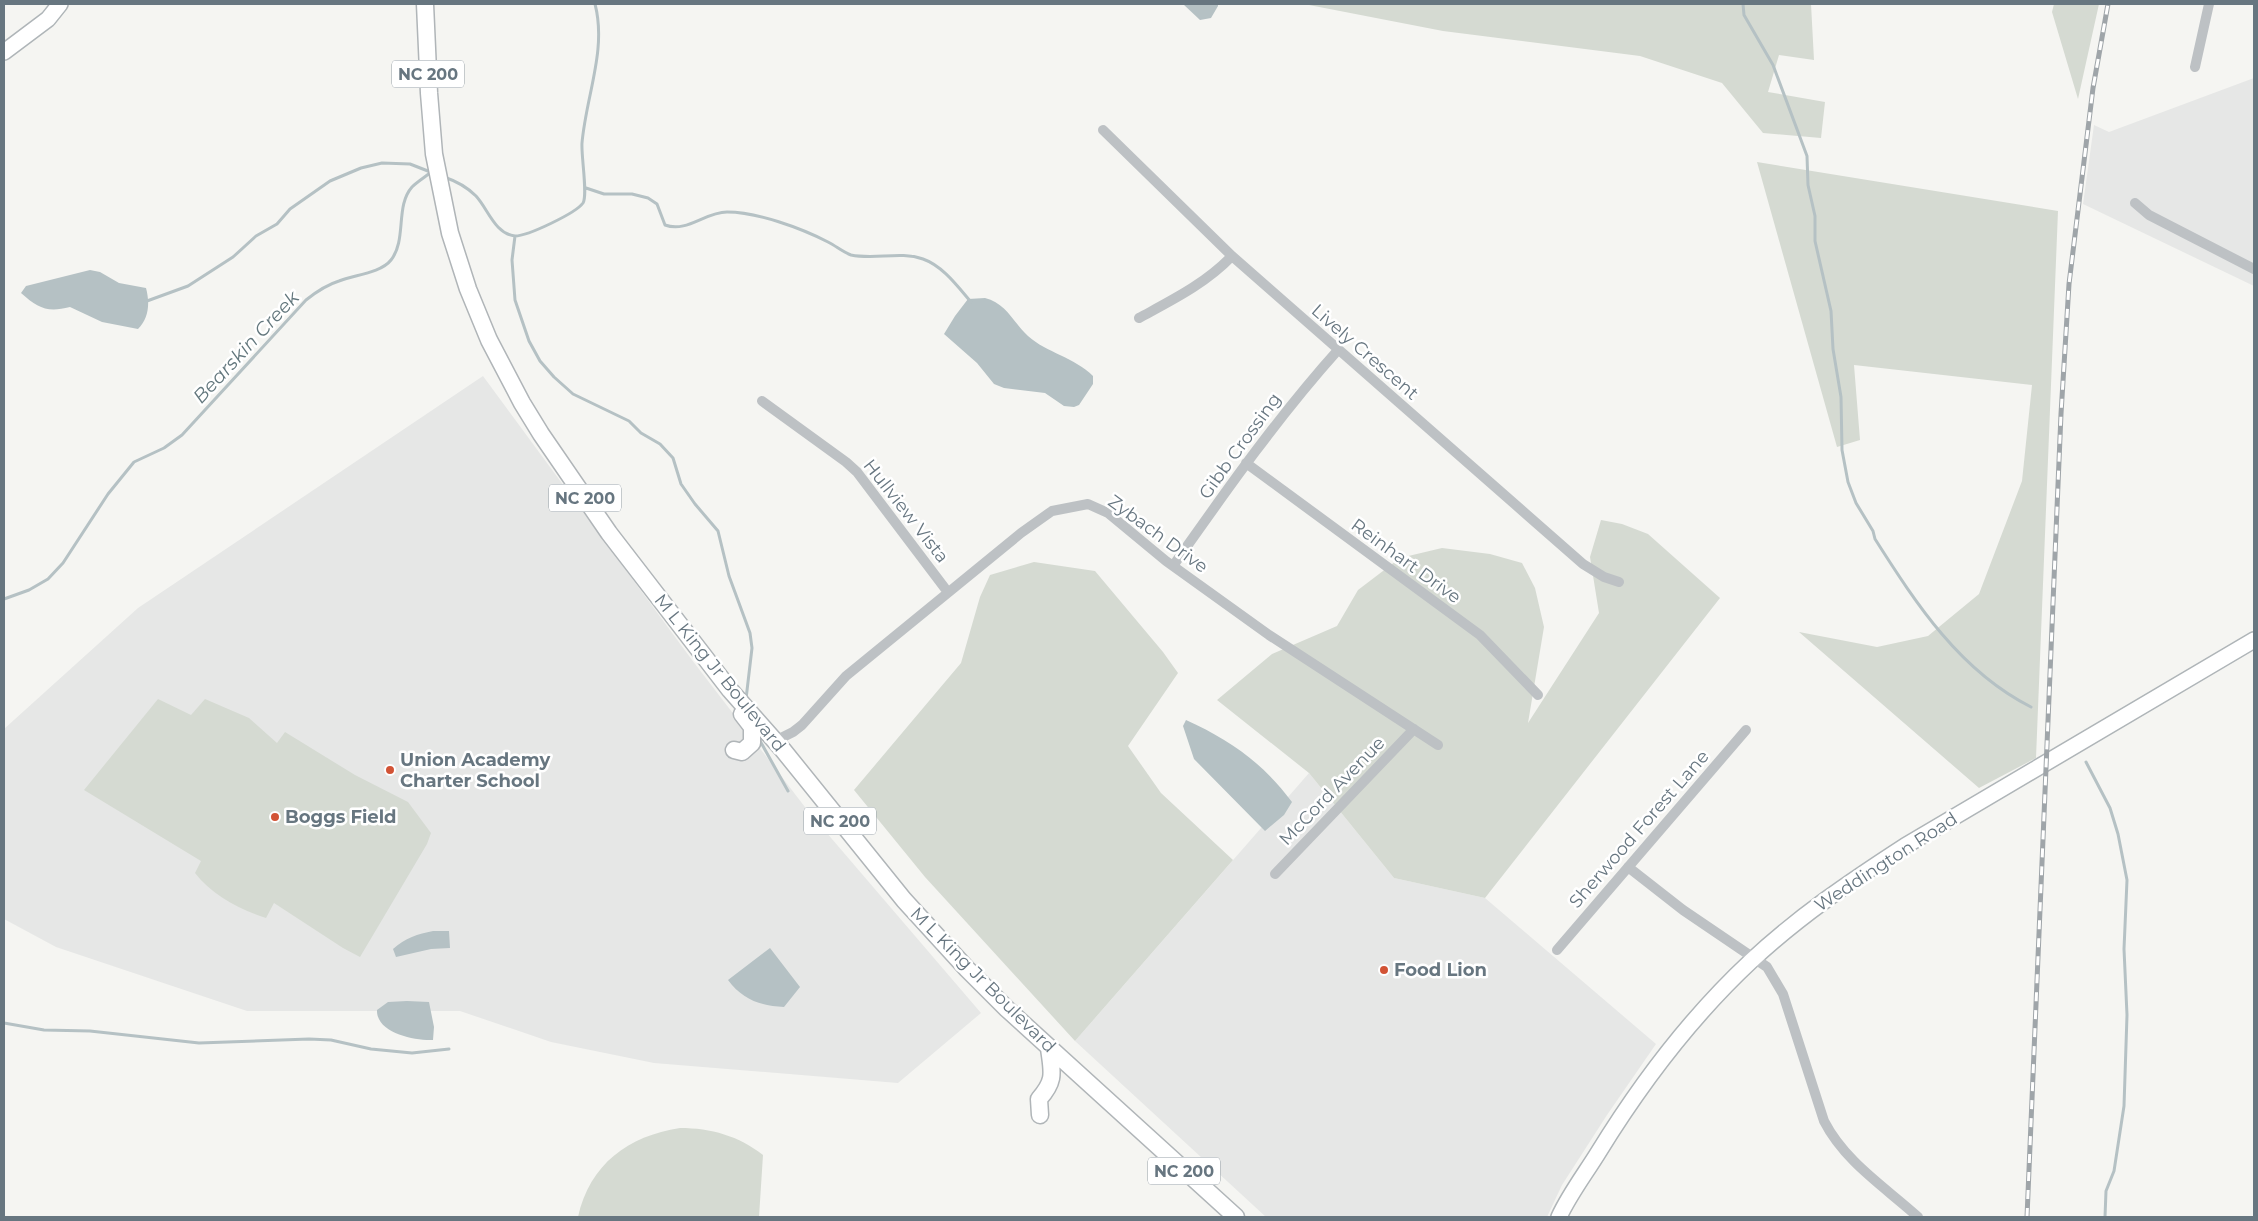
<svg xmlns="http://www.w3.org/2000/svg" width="2258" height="1221" font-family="Montserrat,sans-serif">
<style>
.built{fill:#e6e7e6}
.green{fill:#d5dad2}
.water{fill:#b5c1c4}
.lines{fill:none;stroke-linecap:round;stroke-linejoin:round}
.stream{stroke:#b5c1c4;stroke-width:3}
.secondary-casing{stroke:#afb5b8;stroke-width:18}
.primary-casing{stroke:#b0b5b8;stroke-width:19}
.minor{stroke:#bdc1c4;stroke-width:10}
.secondary{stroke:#fff;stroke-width:15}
.primary{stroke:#fff;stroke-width:16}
.rail-casing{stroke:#9fa5a9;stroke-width:5}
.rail{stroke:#fff;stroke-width:3;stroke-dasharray:9;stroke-linecap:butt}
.poi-dot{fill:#d25335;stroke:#fff;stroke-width:2}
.labels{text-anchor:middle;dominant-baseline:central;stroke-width:5;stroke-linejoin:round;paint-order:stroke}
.shield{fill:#fff;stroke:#959fa6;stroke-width:1}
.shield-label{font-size:16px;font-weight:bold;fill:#677680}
.street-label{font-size:18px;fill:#677680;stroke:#fff}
.poi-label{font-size:18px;font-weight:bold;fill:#677680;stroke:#fff;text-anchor:start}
.water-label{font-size:19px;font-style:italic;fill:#63777d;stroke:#fff}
</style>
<rect width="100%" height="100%" fill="#f5f5f2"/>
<path class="built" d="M2254,78V286L2083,204L2094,125L2109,132Z
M483,376L692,660L808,811L981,1013L898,1083L654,1063L551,1042L460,1011H247L56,947L4,919V729L138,608Z
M1309,773L1394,878L1485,898L1656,1044L1607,1115L1562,1185L1547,1217H1266L1075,1041Z"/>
<path class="green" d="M1245,4H1811L1814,60L1779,55L1768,92L1825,102L1821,138L1763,133L1722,83L1640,56L1443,31L1309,5Z
M2054,4H2099L2078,99L2052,12Z
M1757,162L2058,211L2036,758L1979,788L1799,632L1877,647L1928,636L1979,594L2022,481L2032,385L1854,365L1860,440L1837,447Z
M1601,520L1622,524L1648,534L1720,598L1485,898L1394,878L1309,773L1217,700L1272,654L1337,626L1358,590L1400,558L1442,548L1490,554L1522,563L1535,588L1544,627L1528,723L1599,613L1590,557Z
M1034,562L1095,571L1163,652L1178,673L1128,746L1161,793L1233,860L1075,1041L925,877L854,790L961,663L980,597L990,575Z
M158,699L191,715L205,699L249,718L277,743L285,732L355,775L408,802L431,833L427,844L360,957L343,948L274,903L266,918C240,910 211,894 195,873L201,861L84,790Z
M680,1128C711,1128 739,1136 763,1155L759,1217H578C590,1164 628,1136 680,1128Z"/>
<path class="water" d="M1183,4H1218V6L1211,18L1200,20Z
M90,270L100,272L119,283L146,288C150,303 149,318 138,329L102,322L70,307C47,313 38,308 21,293L26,286Z
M985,298C1006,303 1013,322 1028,336C1047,353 1074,357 1093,376V384L1079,405L1074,407L1064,406L1045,393L1004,388L994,384L977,363L944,334L955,316L968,299Z
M1186,720C1230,740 1263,763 1292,802L1284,815L1265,831L1194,759L1183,726Z
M433,931H449L450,948L431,949L396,957L393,949C405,938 418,934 433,931Z
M770,948L800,987L784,1007C760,1006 742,999 728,980Z
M407,1001L429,1002L434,1027L433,1040C415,1041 376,1033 377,1010L388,1002Z"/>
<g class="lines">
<path class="stream" d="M1743,4L1744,15L1773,65L1807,156L1808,185L1815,216V241L1831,311L1833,349L1841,397L1842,450L1848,482L1856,503L1873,531L1875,539C1917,605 1960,671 2031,707
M444,177C456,181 467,187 476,196C488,209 495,234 515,236C528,236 576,213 583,203C588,195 581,156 582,143C586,96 607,50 595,4
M586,188L604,194H632L648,198L657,204L665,225C687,233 705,212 727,212C757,212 801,228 828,242C836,246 843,252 851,255C875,260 900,251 923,259C943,266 958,287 971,302
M515,236L512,260L515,300L529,341L540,361L554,377L573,394L629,421L641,433L660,444L673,458L681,484L695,504L718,531L729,576L750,633L752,648L746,699
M147,301L188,286L233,257L256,236L277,224L290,209L330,181L361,168L382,163L410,164L433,173
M4,599L29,590L48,579L63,563L108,494L134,462L164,448L182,435L306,300C316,292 326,285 339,281C354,275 381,273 391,260C407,240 395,206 412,187C417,182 425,177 430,173
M759,739L788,791
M2086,762L2110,808L2118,834L2127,880L2124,949L2127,1015L2124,1106L2114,1171L2106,1191L2105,1217
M4,1023L44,1030L90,1031L199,1043L309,1039L331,1040L371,1049L412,1053L449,1049"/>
<defs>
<path id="secondary" d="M4,52L48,19L60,4
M1559,1217C1569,1195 1585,1174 1598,1153C1641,1083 1691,1017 1751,961C1798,917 1851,881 1905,846L2254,640"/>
<path id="primary" d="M425,4L429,93L434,154L450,233L468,289L489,340L522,403L541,434L609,533L730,690L783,750L904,900L967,969L1007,1009L1236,1217
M734,750L742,752L752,743V727L742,714
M1040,1115L1039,1099C1056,1080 1052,1072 1049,1048"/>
</defs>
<use href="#secondary" class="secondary-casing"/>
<use href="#primary" class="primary-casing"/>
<path class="minor" d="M2195,67L2209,4
M1103,130L1232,256L1583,564L1604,577L1619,582
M2135,203L2149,215L2254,269
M1139,318C1172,300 1205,284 1232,256
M762,401L846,462L857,472L947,591
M1246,463L1480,635L1538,695
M1173,566C1226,491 1277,418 1338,350
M775,741L793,732L802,725L846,676L1021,533L1052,511L1088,504L1108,513L1166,561L1269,635L1438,745
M1628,867L1683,910L1767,967L1783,994L1824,1121C1845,1162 1885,1187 1918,1217
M1275,874L1414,729
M1557,950L1746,730"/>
<use href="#secondary" class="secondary"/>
<use href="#primary" class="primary"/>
<defs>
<path id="rail" d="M2027,1217L2061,414L2069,284L2093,88L2108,4"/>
</defs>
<use href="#rail" class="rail-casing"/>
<use href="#rail" class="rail"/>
</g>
<g class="poi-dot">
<circle cx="390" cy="770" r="5"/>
<circle cx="275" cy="817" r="5"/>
<circle cx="1384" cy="970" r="5"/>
</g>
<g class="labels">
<g class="shield">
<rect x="392" y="60.5" width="72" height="27" rx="4"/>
<rect x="549" y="484.5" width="72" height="27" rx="4"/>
<rect x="804" y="807.5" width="72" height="27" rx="4"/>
<rect x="1148" y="1157.5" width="72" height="27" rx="4"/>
</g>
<g class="shield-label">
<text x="428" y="74">NC 200</text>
<text x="585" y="498">NC 200</text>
<text x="840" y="821">NC 200</text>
<text x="1184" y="1171">NC 200</text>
</g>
<g class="street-label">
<text transform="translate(1365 352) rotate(41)">Lively Crescent</text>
<text transform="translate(1240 446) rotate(-54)">Gibb Crossing</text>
<text transform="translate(906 511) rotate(52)">Hullview Vista</text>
<text transform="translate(1158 534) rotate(36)">Zybach Drive</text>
<text transform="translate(1406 561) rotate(36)">Reinhart Drive</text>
<text transform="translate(720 673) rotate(51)">M L King Jr Boulevard</text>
<text transform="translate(1332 791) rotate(-46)">McCord Avenue</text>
<text transform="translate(1639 829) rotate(-49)">Sherwood Forest Lane</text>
<text transform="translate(1886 862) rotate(-33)">Weddington Road</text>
<text transform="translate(983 980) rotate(45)">M L King Jr Boulevard</text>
</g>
<g class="poi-label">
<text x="400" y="760">Union Academy<tspan x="400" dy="21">Charter School</tspan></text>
<text x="285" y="817">Boggs Field</text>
<text x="1394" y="970">Food Lion</text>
</g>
<g class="water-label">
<text transform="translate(246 347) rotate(-47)">Bearskin Creek</text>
</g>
</g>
<rect width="2258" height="1221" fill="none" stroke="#677680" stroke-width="10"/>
</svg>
